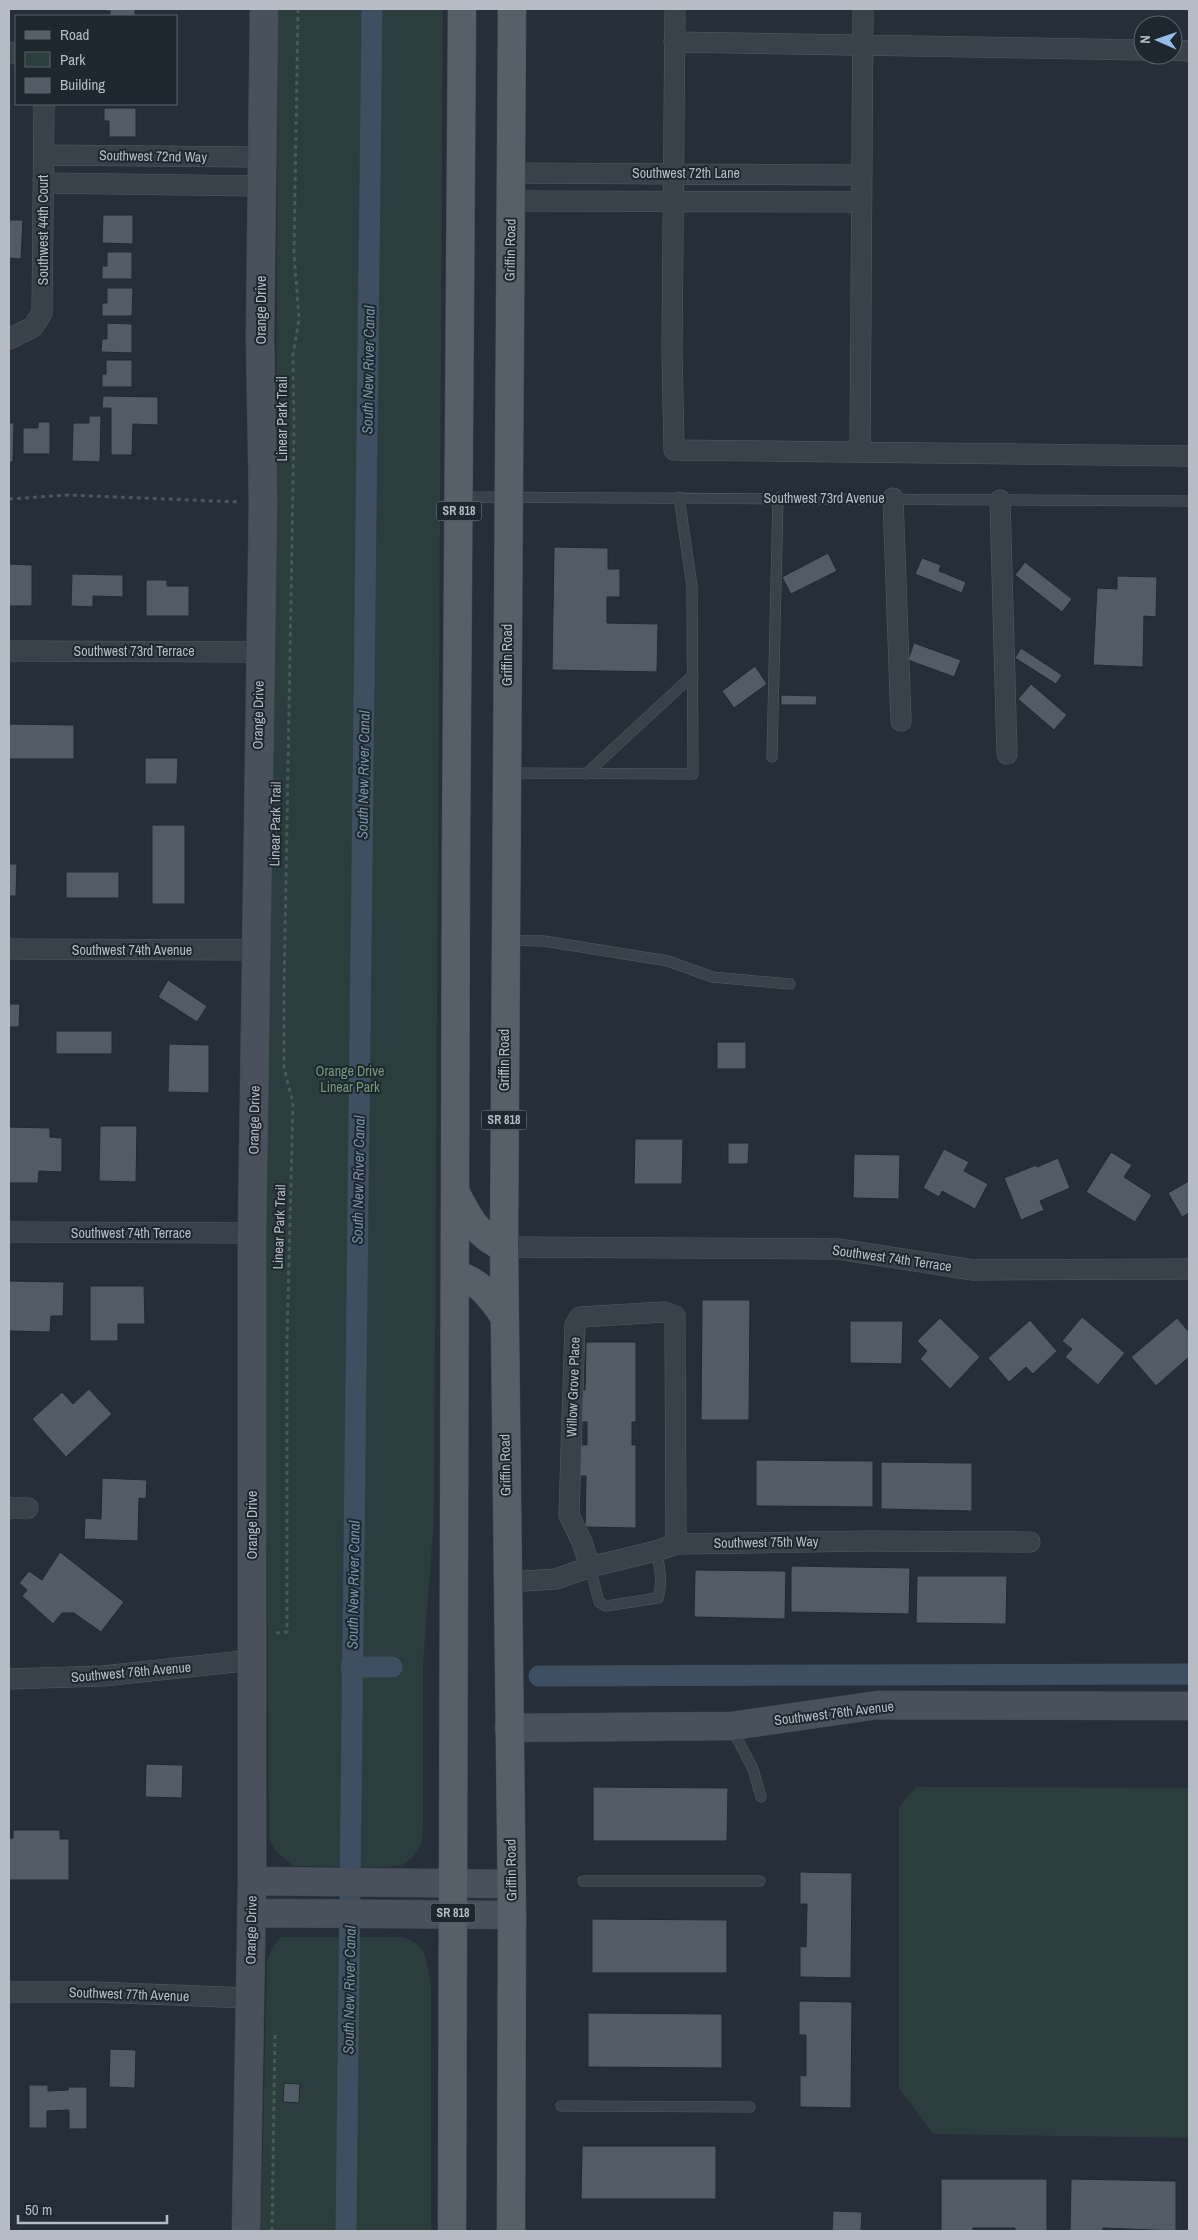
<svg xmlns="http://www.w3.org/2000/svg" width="1198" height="2240" font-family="'Archivo Narrow',sans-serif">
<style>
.green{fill:#2b3d3c}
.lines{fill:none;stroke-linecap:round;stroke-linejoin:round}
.canal{stroke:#3d4f60;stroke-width:21}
.building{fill:#515c67;stroke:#202830}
.lane-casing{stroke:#545c64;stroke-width:11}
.street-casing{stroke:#545c64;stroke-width:21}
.secondary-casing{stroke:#424a52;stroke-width:29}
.primary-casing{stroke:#424a52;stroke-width:29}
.path{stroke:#495a5b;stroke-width:3;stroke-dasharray:4 4;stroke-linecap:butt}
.lane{stroke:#394149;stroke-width:10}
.street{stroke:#394149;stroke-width:20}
.secondary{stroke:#48515c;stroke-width:28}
.primary{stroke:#576069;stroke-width:28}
.labels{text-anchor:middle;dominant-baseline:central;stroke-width:4;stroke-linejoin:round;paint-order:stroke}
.shield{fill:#1e262e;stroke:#888f98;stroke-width:1}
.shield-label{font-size:12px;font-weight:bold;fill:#b5bcc5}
.street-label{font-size:14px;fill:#b5bcc5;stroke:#1e262e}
.park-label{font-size:14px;fill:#76987b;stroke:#1e262e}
.water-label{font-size:15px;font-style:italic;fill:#798fa5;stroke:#1e262e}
</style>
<rect width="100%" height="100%" fill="#262f39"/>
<path class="green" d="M278,9H443L434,1519L423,1663V1825L421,1845L414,1856L402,1865L385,1867L293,1866L276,1851L269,1838L264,1076L276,449Z
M916,1787L1189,1788V2138L933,2134L899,2088V1807Z
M281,1937H400C429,1942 426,1963 431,1986V2231H261L267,1961L271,1950Z"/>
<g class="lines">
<path class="canal" d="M351,1667H392
M539,1676L1189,1674
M346,2231L372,9"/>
</g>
<path class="building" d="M105,9H135V16H110V11H105Z
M104,108H136V137H109V121H104Z
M103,215H133V244L102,243Z
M9,220H23L21,259L9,258Z
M107,252H132V279H102V266H107Z
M107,288H133L132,316H102V303H107Z
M107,323L132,324V353L101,352L102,339H107Z
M106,360H132V387H102V374H106Z
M103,396L158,397V425L133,424L132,455H111V408H102Z
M89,416H101L100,462L72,461L73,423H89Z
M38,422H50V454H23V428H38Z
M9,423H14L13,462H9Z
M554,547L608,548V569H620V597H607V623L658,624L657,672L552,670Z
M828,553L837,571L791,594L782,577Z
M922,558L941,565L939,571L966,582L962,593L915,574Z
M1025,562L1072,599L1062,612L1015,575Z
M9,564L32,565V606H9Z
M72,574L123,575V597L93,596V607L71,606Z
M1117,576L1157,577L1156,617L1144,616L1143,667L1093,665L1097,588L1117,589Z
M146,580H167V586H189V616H146Z
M914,643L961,660L954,677L908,660Z
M1021,648L1062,675L1056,684L1015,658Z
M755,666L767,684L734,708L722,691Z
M1031,684L1067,715L1054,730L1018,699Z
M781,695L817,696L816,705H781Z
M9,724L74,725V759H9Z
M145,758H178L177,784H145Z
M152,825H185V904H152Z
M9,864H17L16,896H9Z
M66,872H119V898H66Z
M168,980L207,1006L197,1022L158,997Z
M9,1004H20L19,1027H9Z
M56,1031H112V1054H56Z
M717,1042H746V1069H717Z
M169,1044L209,1045V1093L168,1092Z
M100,1126H137L136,1182L99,1181Z
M9,1127L50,1128V1137L62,1138V1172L39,1171L38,1183H9Z
M635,1139H683L682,1184H634Z
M728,1143H749L748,1164H728Z
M944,1149L969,1162L964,1171L988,1184L975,1209L942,1191L939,1197L923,1188Z
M1111,1152L1132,1165L1124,1177L1152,1195L1135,1222L1086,1192Z
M854,1154L900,1155L899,1199L853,1198Z
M1058,1158L1070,1188L1040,1201L1044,1210L1021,1220L1004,1178L1036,1165L1037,1167Z
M1189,1181V1213L1182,1217L1168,1193Z
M9,1281L64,1282L63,1316H51L50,1332L9,1331Z
M90,1286H144L145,1324H118V1341H90Z
M702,1300H750L749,1420H701Z
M1082,1317L1125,1353L1098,1385L1065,1357L1072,1349L1062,1341Z
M940,1318L980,1357L950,1389L920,1359L927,1351L917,1341Z
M1177,1318L1189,1332V1357L1156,1386L1131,1357Z
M1030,1320L1057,1351L1033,1374L1026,1367L1009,1382L988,1358Z
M850,1321H903L902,1364L850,1363Z
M586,1342H636V1422H632V1445H636V1528L585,1527L586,1476H578V1445H587V1422H578V1390H585Z
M89,1389L112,1414L66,1457L32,1419L62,1392L73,1404Z
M756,1460L873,1461V1507L756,1506Z
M881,1462L972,1463V1511L881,1509Z
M102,1478L147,1480L146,1499L139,1498L138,1541L84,1539L85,1518L101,1519Z
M60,1552L124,1602L101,1632L74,1613H62L53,1624L22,1596L27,1590L19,1583L29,1571L42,1580Z
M791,1566L910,1568L909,1614L791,1612Z
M695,1570L786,1571L785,1619L694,1617Z
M917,1576H1007L1006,1624L916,1623Z
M146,1764L183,1765L182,1798L145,1797Z
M593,1787L728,1788L727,1841H593Z
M13,1830H60V1839H69V1880H9V1838H13Z
M800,1872L852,1873L851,1978L800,1977V1946L806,1947L807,1904H800Z
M592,1919L727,1920V1973H592Z
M799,2001L852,2002L851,2108L800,2107V2075L806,2076V2035H799Z
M588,2013L722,2014V2068L588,2067Z
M110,2049L136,2050L135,2088L109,2087Z
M284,2083L300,2084L299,2103L283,2102Z
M29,2085H48V2091L68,2090L69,2087H87V2129H69V2110L47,2111V2128H29Z
M582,2146H716V2199H581Z
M941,2179H1047V2231H1015V2228H973V2231H941Z
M1071,2179L1176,2181V2231L1103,2228V2231H1070Z
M833,2211L862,2212L861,2231H832Z"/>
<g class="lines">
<defs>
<path id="lane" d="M460,497L1189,501
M772,757L778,498
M509,773L693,774L692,586L679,497
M586,774L693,675
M506,940L544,941L668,961L712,977L790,984
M590,1567L599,1602L606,1606L658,1598C663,1583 660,1566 656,1551
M731,1727L753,1769L761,1797
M583,1881H760
M561,2106L750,2107"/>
<path id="street" d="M675,9L672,349L674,450L1189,456
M674,42L1143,50
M1173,50L1189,51
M9,52L16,54
M44,155L262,157
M511,173L862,175
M44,183L262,186
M511,201L861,202
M9,339L33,327L42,313L44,104
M860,452L863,9
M893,498L901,721
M1000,500L1007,754
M9,651L259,652
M9,949L256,950
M9,1232L252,1233
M504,1247L838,1249L973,1270L1189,1269
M9,1508H28
M590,1567L582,1542L569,1515L575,1325L580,1317L664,1312L675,1316L676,1544
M507,1582L556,1579L590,1567L656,1551L676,1544L868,1541L1030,1542
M9,1679L103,1676L253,1660
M9,1992H95L250,1998"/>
<path id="secondary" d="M509,1728L731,1726L878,1705L1189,1706
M252,1881L511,1884
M251,1913L512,1915
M246,2231L252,1881V1233L263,502L260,338L264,9"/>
<path id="primary" d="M456,1193C468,1217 478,1237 504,1247
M455,1275C479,1280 490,1296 504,1316
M452,2231L456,849L462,9
M511,2231L512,1915L504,1247L512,9"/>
</defs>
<use href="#lane" class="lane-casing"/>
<use href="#street" class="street-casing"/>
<use href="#secondary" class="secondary-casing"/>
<use href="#primary" class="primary-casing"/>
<path class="path" d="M9,499L68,495L240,502
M276,1633L287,1632V1340L293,1103L284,1068V991L294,430L293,355L299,319L294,253L298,9
M272,2231L275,2032"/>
<use href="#lane" class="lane"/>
<use href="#street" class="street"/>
<use href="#secondary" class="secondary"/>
<use href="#primary" class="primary"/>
</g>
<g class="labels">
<g class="shield">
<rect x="436.5" y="501.5" width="45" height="19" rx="4"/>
<rect x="481.5" y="1110.5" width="45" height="19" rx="4"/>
<rect x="430.5" y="1903.5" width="45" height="19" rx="4"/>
</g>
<g class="shield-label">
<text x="459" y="511">SR 818</text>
<text x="504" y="1120">SR 818</text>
<text x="453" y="1913">SR 818</text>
</g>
<g class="street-label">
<text transform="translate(153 156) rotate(1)">Southwest 72nd Way</text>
<text x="686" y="173">Southwest 72th Lane</text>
<text transform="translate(43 230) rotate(-90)">Southwest 44th Court</text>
<text transform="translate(510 250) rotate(-89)">Griffin Road</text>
<text transform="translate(261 310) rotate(-90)">Orange Drive</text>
<text transform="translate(282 419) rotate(-90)">Linear Park Trail</text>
<text x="824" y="498">Southwest 73rd Avenue</text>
<text x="134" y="651">Southwest 73rd Terrace</text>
<text transform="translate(507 655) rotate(-90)">Griffin Road</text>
<text transform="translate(258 715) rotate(-89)">Orange Drive</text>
<text transform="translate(275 824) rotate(-89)">Linear Park Trail</text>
<text x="132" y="950">Southwest 74th Avenue</text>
<text transform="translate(504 1060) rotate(-90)">Griffin Road</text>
<text transform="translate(254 1120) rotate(-89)">Orange Drive</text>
<text transform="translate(279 1227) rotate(-88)">Linear Park Trail</text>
<text x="131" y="1233">Southwest 74th Terrace</text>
<text transform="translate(892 1258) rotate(8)">Southwest 74th Terrace</text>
<text transform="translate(573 1387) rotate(-88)">Willow Grove Place</text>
<text transform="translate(505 1465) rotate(-91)">Griffin Road</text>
<text transform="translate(252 1525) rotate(-90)">Orange Drive</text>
<text transform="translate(766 1542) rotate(-1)">Southwest 75th Way</text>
<text transform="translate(131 1672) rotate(-5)">Southwest 76th Avenue</text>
<text transform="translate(834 1713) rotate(-7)">Southwest 76th Avenue</text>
<text transform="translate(511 1870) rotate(-91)">Griffin Road</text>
<text transform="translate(251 1930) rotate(-89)">Orange Drive</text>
<text transform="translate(129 1994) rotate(2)">Southwest 77th Avenue</text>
</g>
<g class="park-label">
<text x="350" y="1071">Orange Drive<tspan x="350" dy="16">Linear Park</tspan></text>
</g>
<g class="water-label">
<text transform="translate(368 370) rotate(-89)">South New River Canal</text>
<text transform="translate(363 775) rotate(-89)">South New River Canal</text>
<text transform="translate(358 1180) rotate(-89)">South New River Canal</text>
<text transform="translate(353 1585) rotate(-89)">South New River Canal</text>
<text transform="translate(349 1990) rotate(-89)">South New River Canal</text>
</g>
</g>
<rect width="1198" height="2240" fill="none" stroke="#b5bcc5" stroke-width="20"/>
<rect x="15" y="15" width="162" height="90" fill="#1e262e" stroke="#5a626a"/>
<rect x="25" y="31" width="25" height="8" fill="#576069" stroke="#5a626a"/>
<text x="60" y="40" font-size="15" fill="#b5bcc5">Road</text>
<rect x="25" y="52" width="25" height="15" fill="#2b3d3c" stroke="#5a626a"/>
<text x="60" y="65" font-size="15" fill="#b5bcc5">Park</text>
<rect x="25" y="78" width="25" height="15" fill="#515c67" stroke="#5a626a"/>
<text x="60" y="90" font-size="15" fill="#b5bcc5">Building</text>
<g transform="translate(1158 40) rotate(272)"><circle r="24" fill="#1e262e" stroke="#5a626a"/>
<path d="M0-4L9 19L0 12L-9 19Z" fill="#94bdea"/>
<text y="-8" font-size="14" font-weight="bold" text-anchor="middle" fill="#b5bcc5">N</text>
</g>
<path d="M18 2215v8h149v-8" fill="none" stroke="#b5bcc5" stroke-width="2.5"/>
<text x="25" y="2215" font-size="15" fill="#b5bcc5" stroke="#1e262e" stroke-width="4" paint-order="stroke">50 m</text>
</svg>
